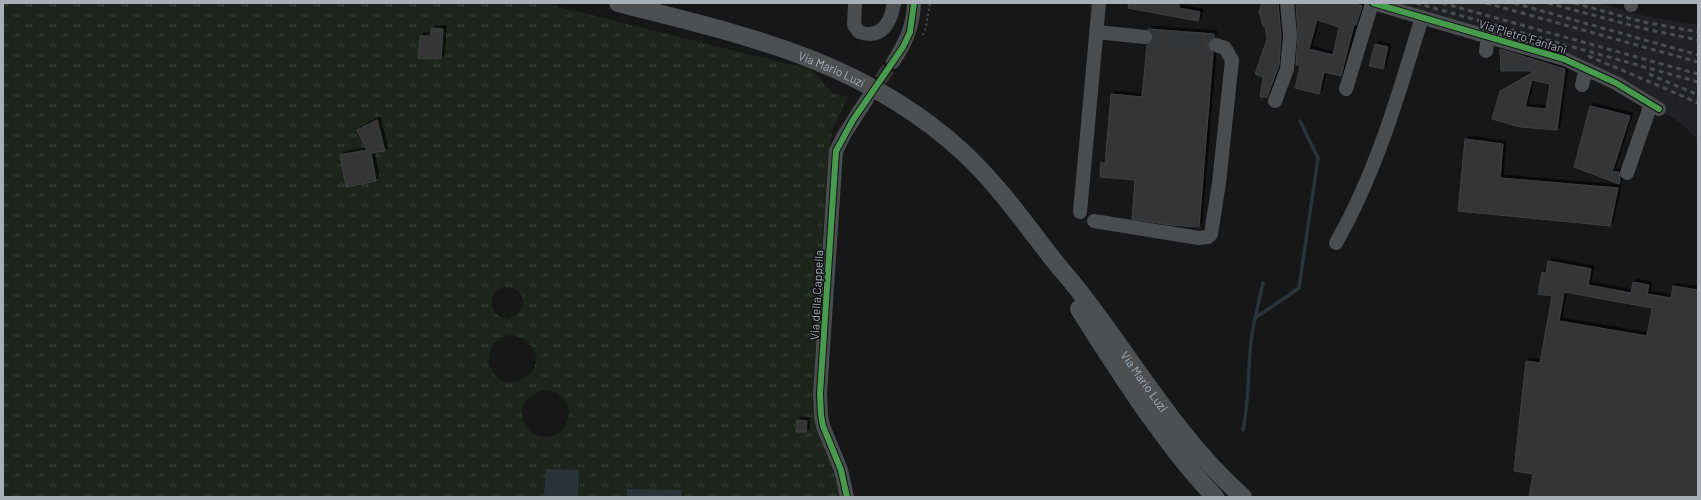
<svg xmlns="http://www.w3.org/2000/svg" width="1701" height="500" font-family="Barlow,sans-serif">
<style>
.built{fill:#212123}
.grass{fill:url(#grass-tufts);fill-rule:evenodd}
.water{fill:#293439}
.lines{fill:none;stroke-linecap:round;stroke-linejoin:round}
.stream{stroke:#293439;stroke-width:3.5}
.building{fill:#353536;stroke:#3f4143;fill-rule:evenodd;filter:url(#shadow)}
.minor-tunnel{stroke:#343537;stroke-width:14;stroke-dasharray:14 7;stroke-linecap:butt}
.path{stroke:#4d4e51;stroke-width:2;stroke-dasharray:2 3;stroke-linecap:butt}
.minor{stroke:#4a4d50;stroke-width:14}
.major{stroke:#4d4f51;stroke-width:18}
.rail{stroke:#4a4c4f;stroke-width:3;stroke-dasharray:5 4;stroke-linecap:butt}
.cycleway-casing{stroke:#111113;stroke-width:8}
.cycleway{stroke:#469c4c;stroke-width:6}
.labels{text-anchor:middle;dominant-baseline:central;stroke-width:3;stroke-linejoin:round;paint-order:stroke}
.street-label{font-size:12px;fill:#a7afb8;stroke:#111113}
</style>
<defs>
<pattern id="grass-tufts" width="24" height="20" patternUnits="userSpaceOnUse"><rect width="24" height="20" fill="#1c241c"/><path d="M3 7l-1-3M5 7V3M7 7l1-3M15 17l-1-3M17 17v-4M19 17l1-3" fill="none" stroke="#3a413b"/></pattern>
<filter id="shadow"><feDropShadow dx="3" dy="-3" stdDeviation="0" flood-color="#0009"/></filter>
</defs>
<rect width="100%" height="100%" fill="#171717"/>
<path class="built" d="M1375,3H1599L1649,17L1698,25V140L1681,123L1576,62Z"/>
<path class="grass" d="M3,3H543L812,70L832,93L848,97L832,130L823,228L815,420L819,434L834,461L842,497H3ZM503,287C513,286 524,292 523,304C522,309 520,312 517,315C499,329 478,299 503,287ZM509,335C525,336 540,348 535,366C533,371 528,377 523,379C492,395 471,346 509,335ZM543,390C584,392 571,445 539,436C533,434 528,430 525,425C517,408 527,394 543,390Z"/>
<path class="water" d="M546,469L579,470L578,497H544Z
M627,489L682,490L681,497H627Z"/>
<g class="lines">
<path class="stream" d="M1255,318L1263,283
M1243,430C1251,393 1246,355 1255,318L1299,288L1318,158L1300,121"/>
</g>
<path class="building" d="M1129,3H1179V8L1200,12L1198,21L1128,8Z
M1262,3H1278L1281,36L1279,65L1267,97H1260L1263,77L1255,74L1267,39L1265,26H1263L1259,12Z
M1296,3H1351L1362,6L1356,25H1354L1341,76L1324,72L1319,94L1295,88L1300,66L1296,65L1298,35ZM1317,20L1339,27L1333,55L1309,49Z
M431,28L443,29L441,59L418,58L420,36H431Z
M1148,29L1214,34V37L1210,39L1208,43V47L1213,53L1199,227L1170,225L1132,219L1135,180L1100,177L1101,162L1105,164L1111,94L1142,97L1147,45L1152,42L1153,37V33Z
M1375,44L1388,47L1383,69L1369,66Z
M1500,49L1565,69L1557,130L1520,127L1492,119L1500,91L1535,71H1501ZM1532,80L1550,84L1546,109L1525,107Z
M1590,106L1630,116L1612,172H1619L1620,178L1619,184L1574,167Z
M377,120L385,151L371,153L376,181L346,187L340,155L367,150L357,130Z
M1465,139L1503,144L1500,178L1618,188L1610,226L1458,211Z
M1548,261L1591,269L1588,285L1631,293L1633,282L1649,285L1647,294L1671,298L1673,286L1698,290V497H1529L1533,474L1514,471L1526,361L1540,363L1552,296L1538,294L1542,272L1546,273ZM1564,292L1652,308L1647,336L1559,321Z
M797,420L807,421L806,432H796Z"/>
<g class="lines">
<path class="minor-tunnel" d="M1145,37L1216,45
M868,97L893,62"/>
<path class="path" d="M923,35L926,27L930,3"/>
<path class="minor" d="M855,3L854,25L859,32C882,40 891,22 894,3
M1373,3L1564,59L1616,83L1659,109
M1631,5V3
M1096,32L1145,37
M1486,51L1488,37
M893,62C906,42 913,27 914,3
M1582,85L1586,69
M1346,89L1372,3
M1275,101L1287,69L1290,36L1287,3
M1627,173L1651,104
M1080,212L1099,3
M1094,221L1199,238L1208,237L1211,234L1219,183L1232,60L1225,48L1216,45
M1336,243C1376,173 1399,94 1422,17
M847,497L841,470L823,426L821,415L820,394L836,151L844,135L867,99"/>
<g class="major">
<path id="s1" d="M618,3C747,36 863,60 964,153C998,185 1024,222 1052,258C1063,272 1075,285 1086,300C1137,367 1180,441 1243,497"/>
<path d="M1079,309C1099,341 1120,373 1141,404C1164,436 1187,468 1215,497"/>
</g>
<path class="rail" d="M1416,3L1698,82
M1442,3L1698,74
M1486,3L1698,62
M1514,3L1698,55
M1548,3L1641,28L1698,40
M1574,3L1643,22L1698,32
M1588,56L1655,84L1698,103
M1649,74L1698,95"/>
<defs>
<path id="cycleway" d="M1373,3L1564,59L1616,83L1659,109
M847,497L841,470L823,426L821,415L820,394L836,151L853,120L903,47L910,32L914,3"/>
</defs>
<use href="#cycleway" class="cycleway-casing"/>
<use href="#cycleway" class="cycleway"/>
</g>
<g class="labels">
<g class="street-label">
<text transform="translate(1523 36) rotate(17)">Via Pietro Fanfani</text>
<text stroke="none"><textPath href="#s1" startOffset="224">Via Mario Luzi</textPath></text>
<text transform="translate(816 295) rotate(-87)">Via della Cappella</text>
<text stroke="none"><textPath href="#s1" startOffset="673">Via Mario Luzi</textPath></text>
</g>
</g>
<rect width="1701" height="500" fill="none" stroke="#a7afb8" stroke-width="8"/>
</svg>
